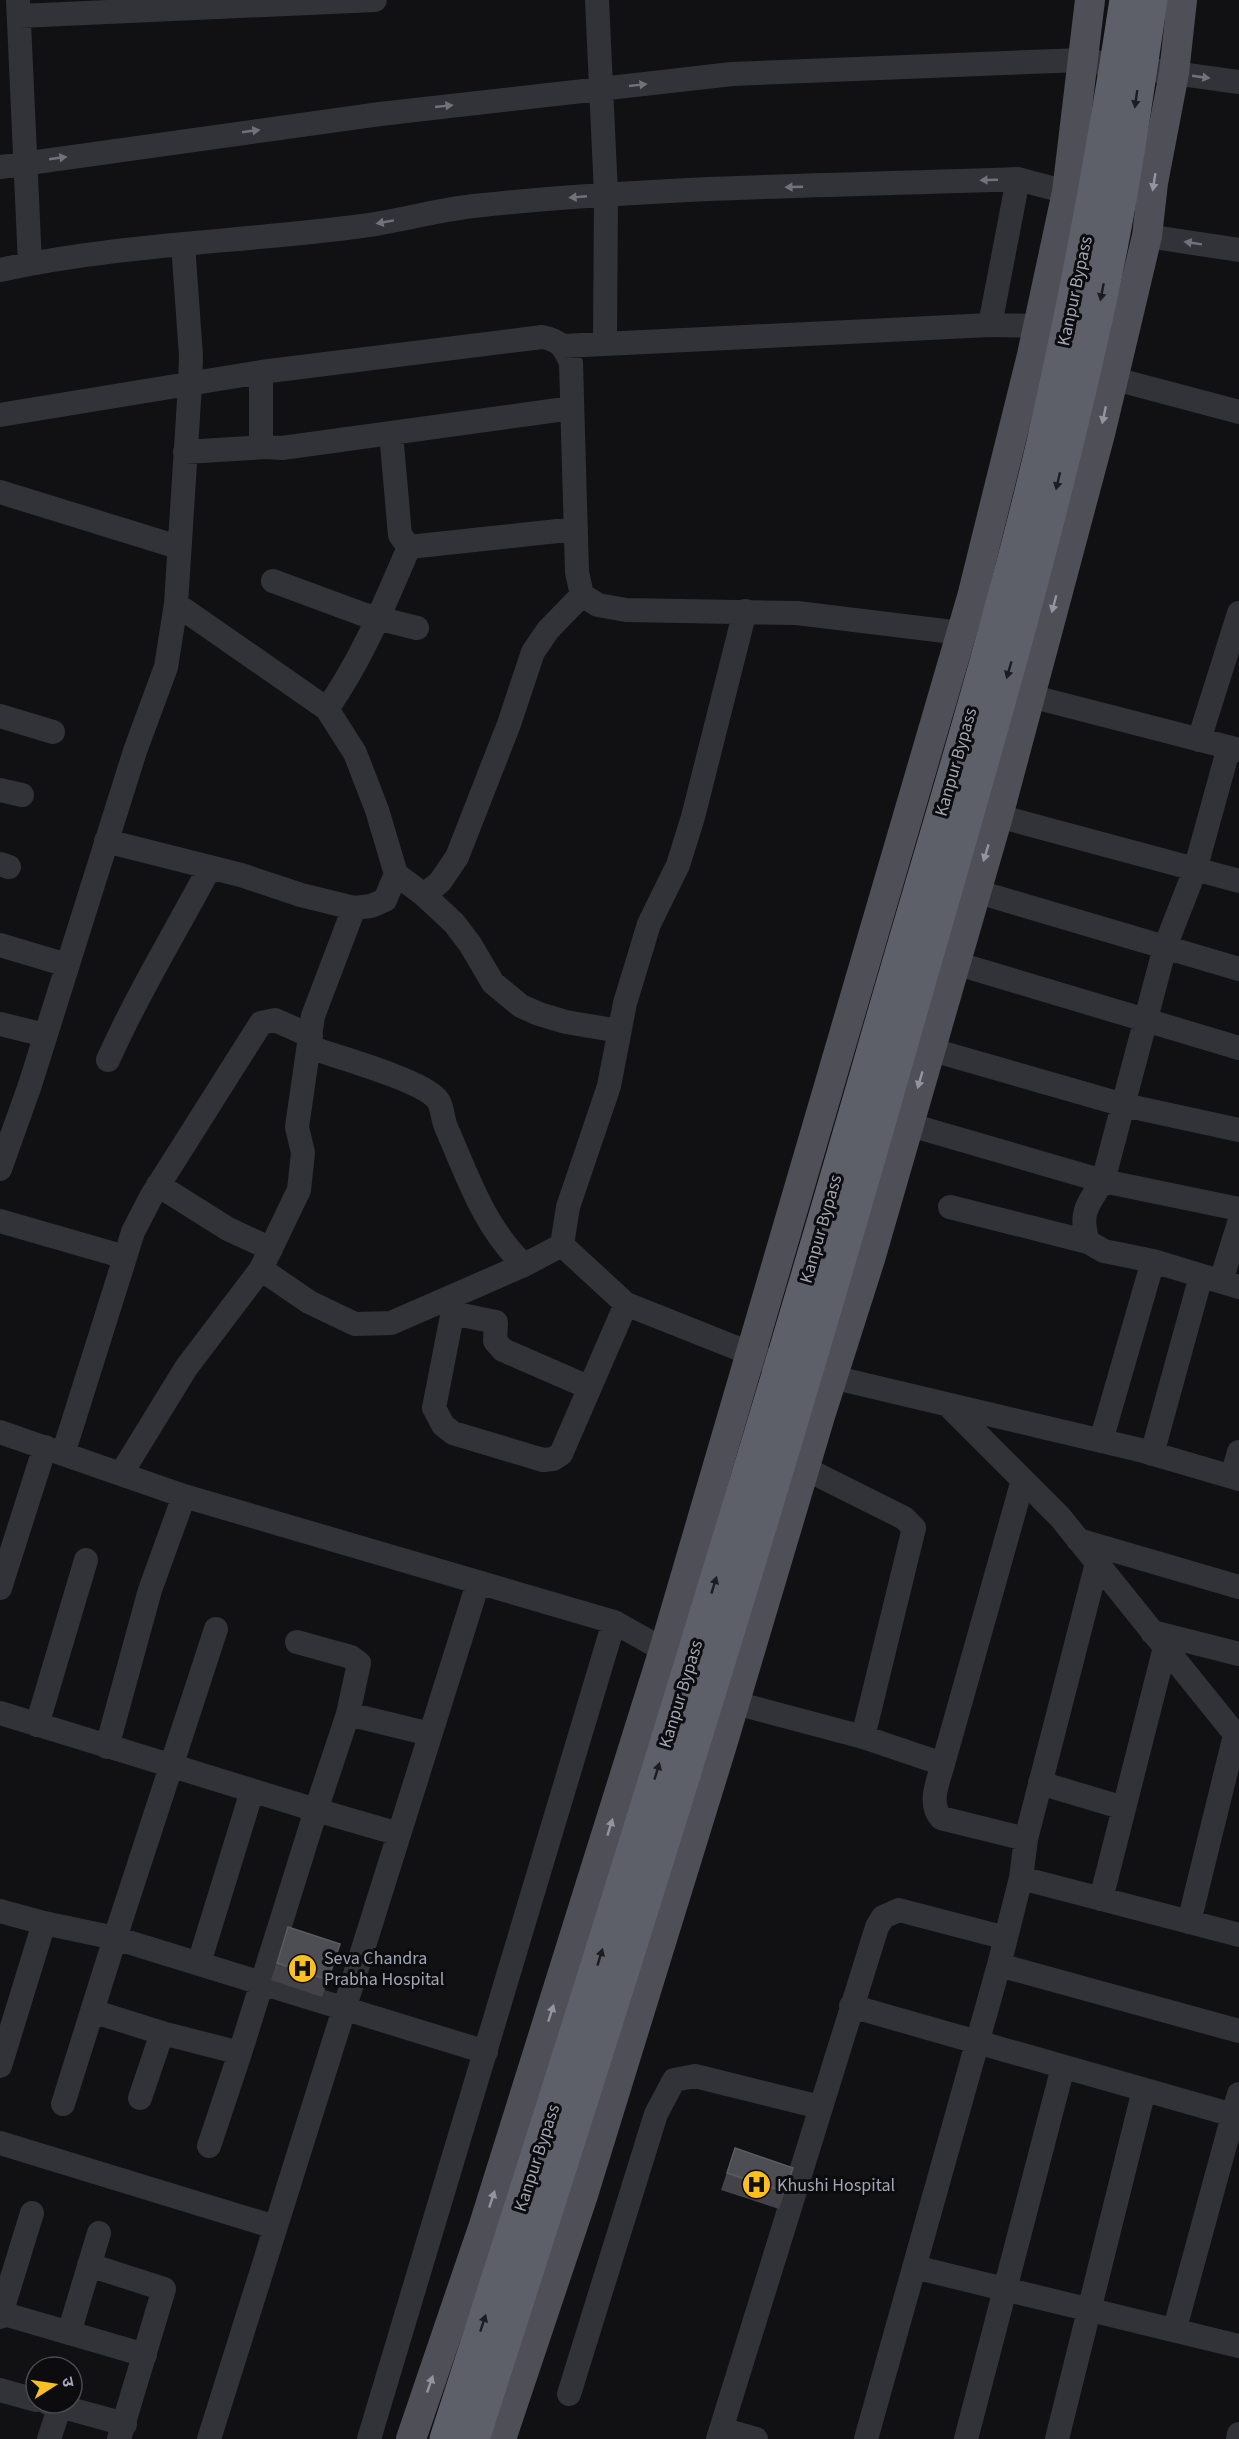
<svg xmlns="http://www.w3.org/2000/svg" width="1239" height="2439" font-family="'Source Sans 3','Noto Sans Devanagari',sans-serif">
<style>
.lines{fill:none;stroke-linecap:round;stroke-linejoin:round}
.minor{stroke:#323338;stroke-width:24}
.major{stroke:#4e4f57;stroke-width:30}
.highway-bridge{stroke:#5e6069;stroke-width:33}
.wall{fill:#424248}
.building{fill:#4d4d54;stroke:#5a5b63;stroke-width:1.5}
.oneway{fill:#70727c}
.oneway2{fill:#1c1d20}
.oneway3{fill:#9195a1}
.labels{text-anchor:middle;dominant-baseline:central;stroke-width:6;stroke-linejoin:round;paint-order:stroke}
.street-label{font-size:18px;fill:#a2a6b4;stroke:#0c0c0e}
.poi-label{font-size:18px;fill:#a2a6b4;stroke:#0c0c0e;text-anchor:start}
</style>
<rect width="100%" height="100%" fill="#111113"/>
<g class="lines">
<path class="minor" d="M18,0L30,264
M597,0L606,194L605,343
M19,16L375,0
M0,167L380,114L732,74L1081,60L1239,82
M1147,236L1239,250
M0,270C119,244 242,242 362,226C400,221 436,210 474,206C654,186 837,186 1018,179L1067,192
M990,325L1018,179
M563,346L990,325L1038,326
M261,372V441L266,447L282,448L572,408
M1111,378L1239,412
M0,415L261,372L542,337C560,340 564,347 571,363L577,572L582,595L598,605L626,610L797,613L961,633
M391,433L400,535L409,547L576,529
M185,452L266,447
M0,492L178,547
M273,581L365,615L417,628
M176,604L327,709L355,753L377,810L396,874L424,895L454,923L470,944L493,983L521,1006L539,1014L566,1022L619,1031
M745,611L693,817L678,865L649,924L625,1003L609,1086L568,1207L562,1245L626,1304L767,1360
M1030,696L1239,750
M327,709C362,659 385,603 409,547
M0,716L53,732
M1199,740L1239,613
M1229,747L1195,870L1165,947L1103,1181C1087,1205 1079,1213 1088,1242L1104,1251L1153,1261L1239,1287
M0,790L22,795
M998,816L1239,881
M106,841L241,875L301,895L354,908L371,906L385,900L396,874
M0,864L9,867
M975,891L1239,969
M424,895L440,882L457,857L509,724L533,652L548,630L582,595
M0,945L67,965
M955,963L1239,1048
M0,1024L45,1035
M309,1047C337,1057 418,1079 436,1098C443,1105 442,1118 446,1127C468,1177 484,1227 524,1265
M929,1049L1124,1105L1239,1130
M108,1060C138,993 176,931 210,867
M907,1124L1103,1181L1239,1209
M0,1169L30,1085L135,751L166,667L176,604L190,385L191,356L183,244
M158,1185L228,1229L271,1249
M950,1207L1088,1242
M0,1221L125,1257
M261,1269L309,1302L355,1324L391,1323L524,1265L562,1245
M1221,1281L1239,1223
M456,1295L434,1408L443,1425L453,1433L543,1460L553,1459L561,1454L626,1304
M452,1313L496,1322L495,1341L503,1350L588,1387
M815,1373L1140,1450L1239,1479
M948,1405L1060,1517L1239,1739
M0,1432L184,1496L614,1622L664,1650
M1101,1441L1153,1261
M63,1454L133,1232L151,1197L261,1023L275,1020L311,1036
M1152,1454L1201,1276
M804,1468L904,1518L914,1528L863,1737
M121,1474L186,1368L261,1269L299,1190L303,1153L297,1127L313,1016L354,908
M1232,1477L1239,1452
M1078,1540L1239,1587
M0,1588L45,1447
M216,1629L115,1938L486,2052
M1152,1632L1239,1654
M297,1642L351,1657L359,1663L348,1714L430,1734
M735,1703L863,1737L943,1764C938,1782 928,1803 941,1818L1026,1839
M0,1713L316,1810L240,2053L162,2033L140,2098
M348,1714L316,1810L399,1834
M37,1725L86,1560
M107,1747L150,1590L184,1496
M943,1764L1023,1480
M1040,1783L1124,1808
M1021,1878L1239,1935
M1101,1899L1165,1647
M0,1911L44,1923L115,1938L63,2104
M1189,1922L1235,1735L1239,1736
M199,1963L252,1791
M999,1965L1239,2031
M851,2006L1233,2115
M92,2011L162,2033
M0,2066L44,1923
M0,2143L275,2227
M209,2146L240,2053
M89,2265L164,2289L119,2439
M914,2267L1239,2346
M1,2313L145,2355
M0,2317L32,2213
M1175,2328L1239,2094
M69,2333L99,2233
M0,2390L36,2400
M569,2394L656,2114L674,2080L695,2076L820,2107
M48,2403L125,2424
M721,2429L756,2439
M49,2439L60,2406
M209,2439L478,1583
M369,2439L614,1622
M718,2439L877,1927L883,1917L899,1910L1006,1938
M866,2439L999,1965L1021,1878L1026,1839L1097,1563
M966,2439L1063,2067
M1057,2439L1144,2090
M1238,2439L1239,2434"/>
<path class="major" d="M411,2439L484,2225L664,1650L972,597L1032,355L1067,192L1090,0
M501,2439L582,2198L721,1748L820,1416L870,1259L998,816L1100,434L1147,236L1153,183L1174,73L1182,0"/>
<path class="highway-bridge" d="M446,2439C595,1979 739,1516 873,1051C931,848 996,644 1044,438C1077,293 1104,147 1126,0
M473,2439C623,1975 770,1509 903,1039C973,794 1046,550 1100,301C1122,202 1136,101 1151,0"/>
</g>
<path class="wall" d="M288,1927L328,1980L322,1997L271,1980Z
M735,2148L785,2192L779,2209L721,2190Z"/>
<path class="building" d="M288,1927L340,1944L328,1980L277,1963Z
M735,2148L793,2168L785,2192L727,2173Z"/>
<defs><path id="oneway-solid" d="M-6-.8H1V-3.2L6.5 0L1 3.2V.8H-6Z" transform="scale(1.5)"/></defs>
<g class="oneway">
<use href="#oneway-solid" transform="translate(1201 77) rotate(8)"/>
<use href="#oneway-solid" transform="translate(638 85) rotate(-6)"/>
<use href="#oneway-solid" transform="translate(444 106) rotate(-6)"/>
<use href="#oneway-solid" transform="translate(251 131) rotate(-8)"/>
<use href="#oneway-solid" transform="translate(58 158) rotate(-8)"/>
<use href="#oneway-solid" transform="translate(989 180) rotate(178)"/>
<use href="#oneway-solid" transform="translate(794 187) rotate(178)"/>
<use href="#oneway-solid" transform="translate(578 197) rotate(175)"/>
<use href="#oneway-solid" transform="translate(385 222) rotate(170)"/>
<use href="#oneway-solid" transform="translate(1193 243) rotate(-171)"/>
</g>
<g class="oneway2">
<use href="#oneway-solid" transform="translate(1136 99) rotate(98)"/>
<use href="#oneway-solid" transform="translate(1102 292) rotate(101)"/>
<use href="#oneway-solid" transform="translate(1058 481) rotate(103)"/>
<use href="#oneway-solid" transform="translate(1009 670) rotate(106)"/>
<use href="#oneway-solid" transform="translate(714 1585) rotate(-73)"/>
<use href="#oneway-solid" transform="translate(657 1771) rotate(-73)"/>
<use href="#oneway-solid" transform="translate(600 1957) rotate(-73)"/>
<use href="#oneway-solid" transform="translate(483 2323) rotate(-72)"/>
</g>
<g class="oneway3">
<use href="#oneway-solid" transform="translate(1154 182) rotate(99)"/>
<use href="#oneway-solid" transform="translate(1104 415) rotate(102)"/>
<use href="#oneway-solid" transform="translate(1054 604) rotate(105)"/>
<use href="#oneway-solid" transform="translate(986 853) rotate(107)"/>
<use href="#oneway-solid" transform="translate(920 1080) rotate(106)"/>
<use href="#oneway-solid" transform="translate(610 1827) rotate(-73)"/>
<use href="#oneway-solid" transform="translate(551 2013) rotate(-72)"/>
<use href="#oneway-solid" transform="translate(492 2199) rotate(-72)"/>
<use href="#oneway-solid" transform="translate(430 2384) rotate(-71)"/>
</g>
<defs>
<symbol id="hospital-disc" viewBox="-11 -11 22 22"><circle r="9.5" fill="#fac022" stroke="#0c0c0e"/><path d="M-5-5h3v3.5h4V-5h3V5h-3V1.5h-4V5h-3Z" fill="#111"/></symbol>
</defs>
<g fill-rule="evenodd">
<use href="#hospital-disc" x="286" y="1952" width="33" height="33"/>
<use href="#hospital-disc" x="740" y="2168" width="33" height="33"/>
</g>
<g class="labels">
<g class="street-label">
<text transform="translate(1075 291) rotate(-78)">Kanpur Bypass</text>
<text transform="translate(956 762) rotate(-74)">Kanpur Bypass</text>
<text transform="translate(821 1229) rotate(-74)">Kanpur Bypass</text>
<text transform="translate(681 1694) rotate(-73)">Kanpur Bypass</text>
<text transform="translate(537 2158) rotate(-72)">Kanpur Bypass</text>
</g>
<g class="poi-label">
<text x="324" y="1958">Seva Chandra<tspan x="324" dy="21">Prabha Hospital</tspan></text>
<text x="777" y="2185">Khushi Hospital</text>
</g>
</g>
<g transform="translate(54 2385) rotate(78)"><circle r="28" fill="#0c0c0e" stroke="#484a50" stroke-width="1.5"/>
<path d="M0-4.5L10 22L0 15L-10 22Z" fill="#fac022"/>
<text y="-9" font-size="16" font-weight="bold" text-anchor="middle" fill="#a2a6b4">उ</text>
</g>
</svg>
